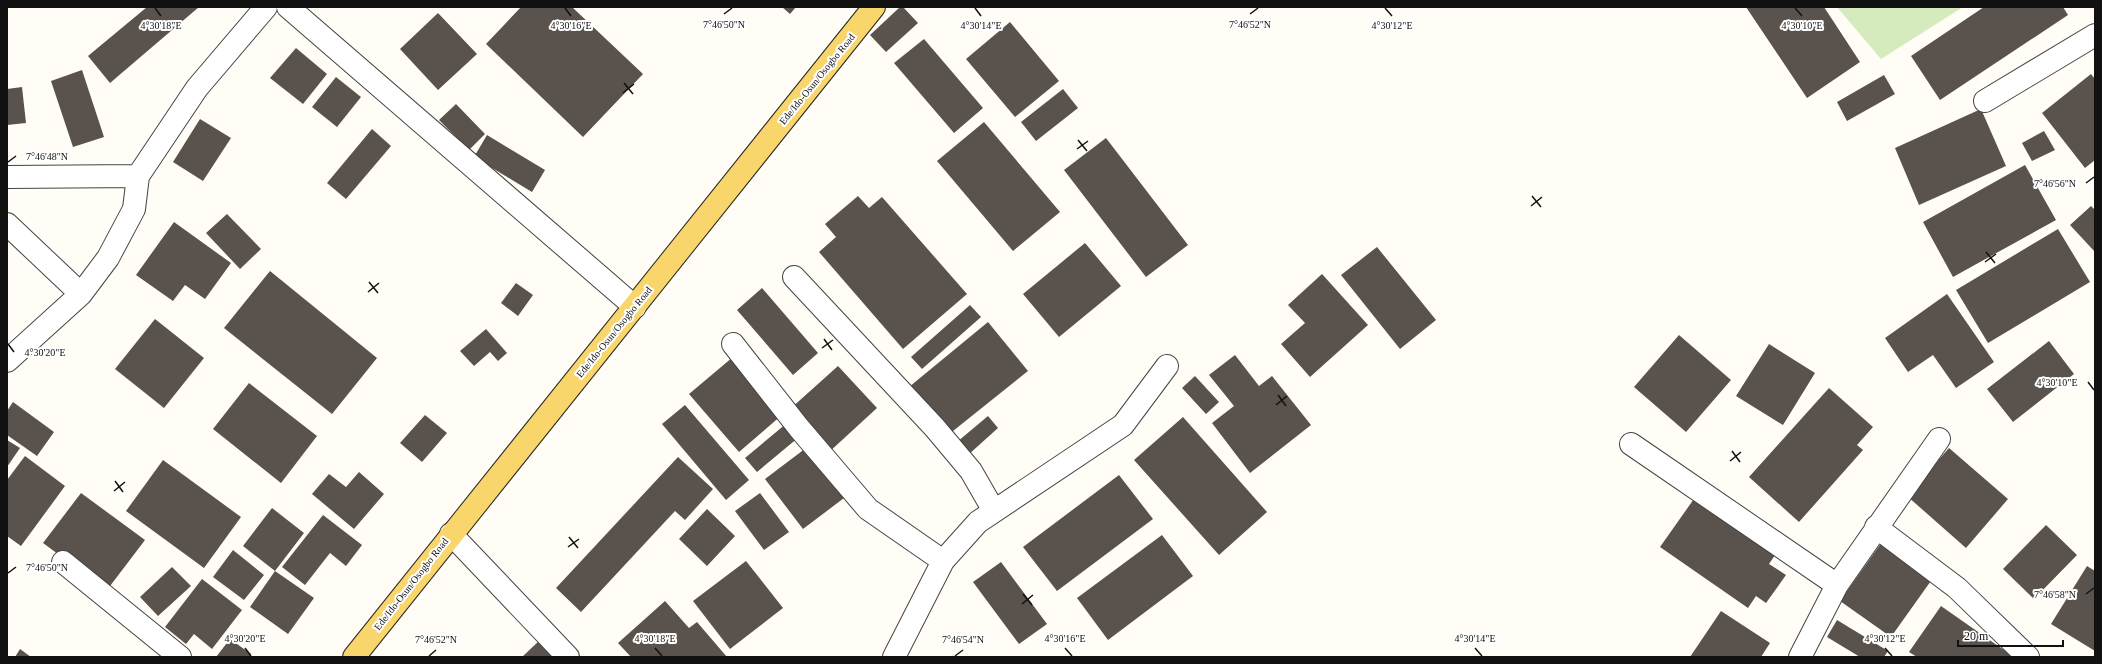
<svg xmlns="http://www.w3.org/2000/svg" width="2102" height="664" font-family="Georgia,serif">
<style>
.green{fill:#d5ebbd}
.building{fill:#5a524d}
.lines{fill:none;stroke-linecap:round;stroke-linejoin:round}
.minor-casing{stroke:#444;stroke-width:24}
.major-casing{stroke:#222;stroke-width:24}
.minor{stroke:#fff;stroke-width:22}
.major{stroke:#f9d66b;stroke-width:22}
.ticks{fill:none;stroke:#111;stroke-width:1.5}
.labels{text-anchor:middle;dominant-baseline:central;stroke-width:4;stroke-linejoin:round;paint-order:stroke}
.street-label{font-size:10px;fill:#111;stroke:#fff}
.ticks-label{font-size:10px;text-anchor:middle;fill:#111;stroke:#fff;stroke-width:4;stroke-linejoin:round;paint-order:stroke}
</style>
<rect width="100%" height="100%" fill="#fffdf5"/>
<path class="green" d="M1837,7H1963L1881,59Z"/>
<path class="building" d="M147,7H199L110,83L88,56Z
M521,7H572L643,74L583,137L486,44Z
M782,7H796L790,14Z
M900,7H903L918,23L886,52L870,35Z
M1746,7H1824L1860,62L1807,98Z
M1984,7H2063L2068,15L1940,100L1911,56Z
M438,13L477,54L438,90L400,49Z
M1010,22L1059,81L1015,117L966,59Z
M924,39L983,108L954,133L894,63Z
M296,48L327,74L303,104L270,78Z
M82,70L104,137L73,147L51,81Z
M2091,74L2095,79V160L2085,168L2042,113Z
M1884,75L1895,94L1847,121L1837,102Z
M336,77L361,97L337,127L312,107Z
M22,87L26,123L7,125V89Z
M1063,89L1078,108L1036,141L1021,122Z
M456,104L485,134L469,150L439,120Z
M1981,109L2006,166L1919,205L1895,148Z
M200,119L231,138L203,181L173,162Z
M984,122L1060,212L1013,251L937,161Z
M372,129L391,146L346,199L327,183Z
M2044,131L2055,150L2032,161L2022,143Z
M487,135L545,170L532,192L474,157Z
M1106,138L1188,245L1146,277L1064,170Z
M2025,165L2056,220L1953,277L1923,222Z
M858,196L869,208L882,197L967,294L903,349L819,252L836,237L825,224Z
M2091,206L2095,210V252L2070,225Z
M227,214L261,249L240,269L206,233Z
M174,222L231,263L205,299L185,285L173,301L136,275Z
M2058,229L2090,282L1988,343L1956,290Z
M1085,243L1121,286L1059,337L1023,294Z
M1377,247L1436,320L1400,349L1341,275Z
M270,271L377,358L332,414L224,328Z
M1322,274L1368,325L1310,377L1281,344L1305,323L1288,305Z
M516,283L533,295L518,316L501,303Z
M762,288L818,353L793,375L737,310Z
M1947,294L1994,362L1956,388L1933,355L1908,372L1885,338Z
M970,305L981,317L922,369L911,357Z
M155,319L204,358L164,408L115,369Z
M988,322L1028,371L948,435L909,387Z
M486,329L507,353L498,361L490,352L474,366L460,351Z
M1679,335L1731,380L1686,432L1634,387Z
M2049,341L2074,374L2013,422L1987,389Z
M1769,344L1815,373L1783,425L1736,396Z
M1235,355L1259,386L1272,376L1311,425L1250,473L1212,423L1234,406L1209,375Z
M733,357L783,414L739,452L689,394Z
M838,366L877,408L828,453L789,410Z
M1195,376L1219,402L1206,414L1182,388Z
M249,383L317,436L281,483L213,429Z
M1829,388L1873,427L1857,445L1863,450L1799,522L1749,477Z
M13,402L54,432L37,456L7,435V411Z
M685,405L749,480L726,500L662,424Z
M425,415L447,433L422,462L400,443Z
M988,416L998,428L968,455L957,442Z
M1183,417L1267,512L1219,555L1134,460Z
M787,423L799,437L757,472L745,458Z
M7,440L20,448L7,467Z
M806,448L844,498L803,529L765,479Z
M1949,448L2008,499L1966,548L1907,496Z
M25,456L65,486L21,546L7,536V480Z
M678,457L713,489L685,520L675,511L581,612L556,588Z
M163,460L241,517L204,568L126,511Z
M359,472L384,494L354,529L312,494L329,474L346,487Z
M1119,475L1153,519L1057,591L1023,547Z
M81,493L145,540L107,590L43,543Z
M760,493L789,532L764,550L735,511Z
M1696,496L1777,552L1769,564L1786,575L1766,603L1756,596L1748,608L1660,547Z
M272,508L304,533L275,571L243,546Z
M707,509L735,536L707,566L679,539Z
M323,515L362,545L346,566L330,553L305,585L282,567Z
M2046,525L2077,555L2034,599L2003,569Z
M1162,535L1193,576L1108,640L1077,598Z
M1882,542L1933,578L1891,637L1840,601Z
M233,550L264,575L244,600L213,577Z
M746,561L783,608L730,649L693,601Z
M1001,562L1047,624L1019,644L973,582Z
M2087,566L2095,571V651L2051,624Z
M172,567L191,586L158,616L140,597Z
M275,571L314,598L288,634L250,607Z
M202,579L242,610L212,649L194,634L186,644L165,627Z
M665,601L689,628L697,622L727,657H631L618,643Z
M1941,606L2011,655L2009,657H1917L1909,652Z
M1721,611L1770,643L1761,657H1690Z
M1837,620L1888,651L1884,657H1860L1827,637Z
M230,639L251,654L250,657H216Z
M540,640L555,657H522Z
M20,649L31,657H15Z"/>
<g class="lines">
<defs>
<path id="minor" d="M288,7L635,307
M1985,101L2095,35
M7,177L138,176
M7,224L81,294
M794,277L935,428L971,471L994,511
M733,344L799,428L868,509L943,561
M7,361L81,294L108,258L134,209L138,176L197,88L266,7
M1631,444L1837,585
M1876,527L1957,588L2028,657
M451,534L568,657
M63,562L180,657
M894,657L943,561L978,522L1123,425L1167,366
M1800,657L1837,585L1939,439"/>
<path id="major" d="M354,657L874,7"/>
</defs>
<use href="#minor" class="minor-casing"/>
<use href="#major" class="major-casing"/>
<use href="#minor" class="minor"/>
<use href="#major" class="major"/>
</g>
<path class="ticks" d="M155,8L161,16M565,8L571,16M975,8L981,16M1385,8L1392,16M1795,8L1802,16M724,14L732,8M1250,14L1258,8M624,83L633,94M623,93L634,84M1078,140L1087,151M1077,149L1088,141M8,162L16,156M2086,183L2094,177M1532,196L1541,207M1531,206L1542,197M1986,252L1995,263M1985,262L1996,254M369,282L378,293M368,292L379,283M824,339L832,350M8,344L14,352M822,348L833,340M2088,382L2094,390M1278,395L1286,406M1276,405L1287,396M1732,451L1740,462M1730,461L1741,452M115,481L123,492M114,491L125,482M569,537L578,548M568,547L579,539M8,573L16,567M1023,594L1032,605M2086,594L2094,588M1022,604L1033,595M245,648L251,656M655,648L662,656M1065,648L1072,656M1475,648L1482,656M1885,648L1892,656M429,656L436,650M955,656L963,650"/>
<g class="labels">
<g class="street-label">
<text transform="translate(817 79) rotate(-51)">Ede/Ido-Osun/Osogbo Road</text>
<text transform="translate(614 332) rotate(-51)">Ede/Ido-Osun/Osogbo Road</text>
<text transform="translate(411 584) rotate(-52)">Ede/Ido-Osun/Osogbo Road</text>
</g>
</g>
<g class="ticks-label">
<text x="724" y="28">7°46'50"N</text>
<text x="1250" y="28">7°46'52"N</text>
<text x="161" y="29">4°30'18"E</text>
<text x="571" y="29">4°30'16"E</text>
<text x="981" y="29">4°30'14"E</text>
<text x="1392" y="29">4°30'12"E</text>
<text x="1802" y="29">4°30'10"E</text>
<text x="47" y="160">7°46'48"N</text>
<text x="2055" y="187">7°46'56"N</text>
<text x="45" y="356">4°30'20"E</text>
<text x="2057" y="386">4°30'10"E</text>
<text x="47" y="571">7°46'50"N</text>
<text x="2055" y="598">7°46'58"N</text>
<text x="245" y="642">4°30'20"E</text>
<text x="655" y="642">4°30'18"E</text>
<text x="1065" y="642">4°30'16"E</text>
<text x="1475" y="642">4°30'14"E</text>
<text x="1885" y="642">4°30'12"E</text>
<text x="436" y="643">7°46'52"N</text>
<text x="963" y="643">7°46'54"N</text>
</g>
<rect width="2102" height="664" fill="none" stroke="#111111" stroke-width="16"/>
<path d="M1958 640v6h105v-6" fill="none" stroke="#111111" stroke-width="2"/>
<text x="1964" y="640" font-size="12" fill="#111111" stroke="#ffffff" stroke-width="3" paint-order="stroke">20 m</text>
</svg>
